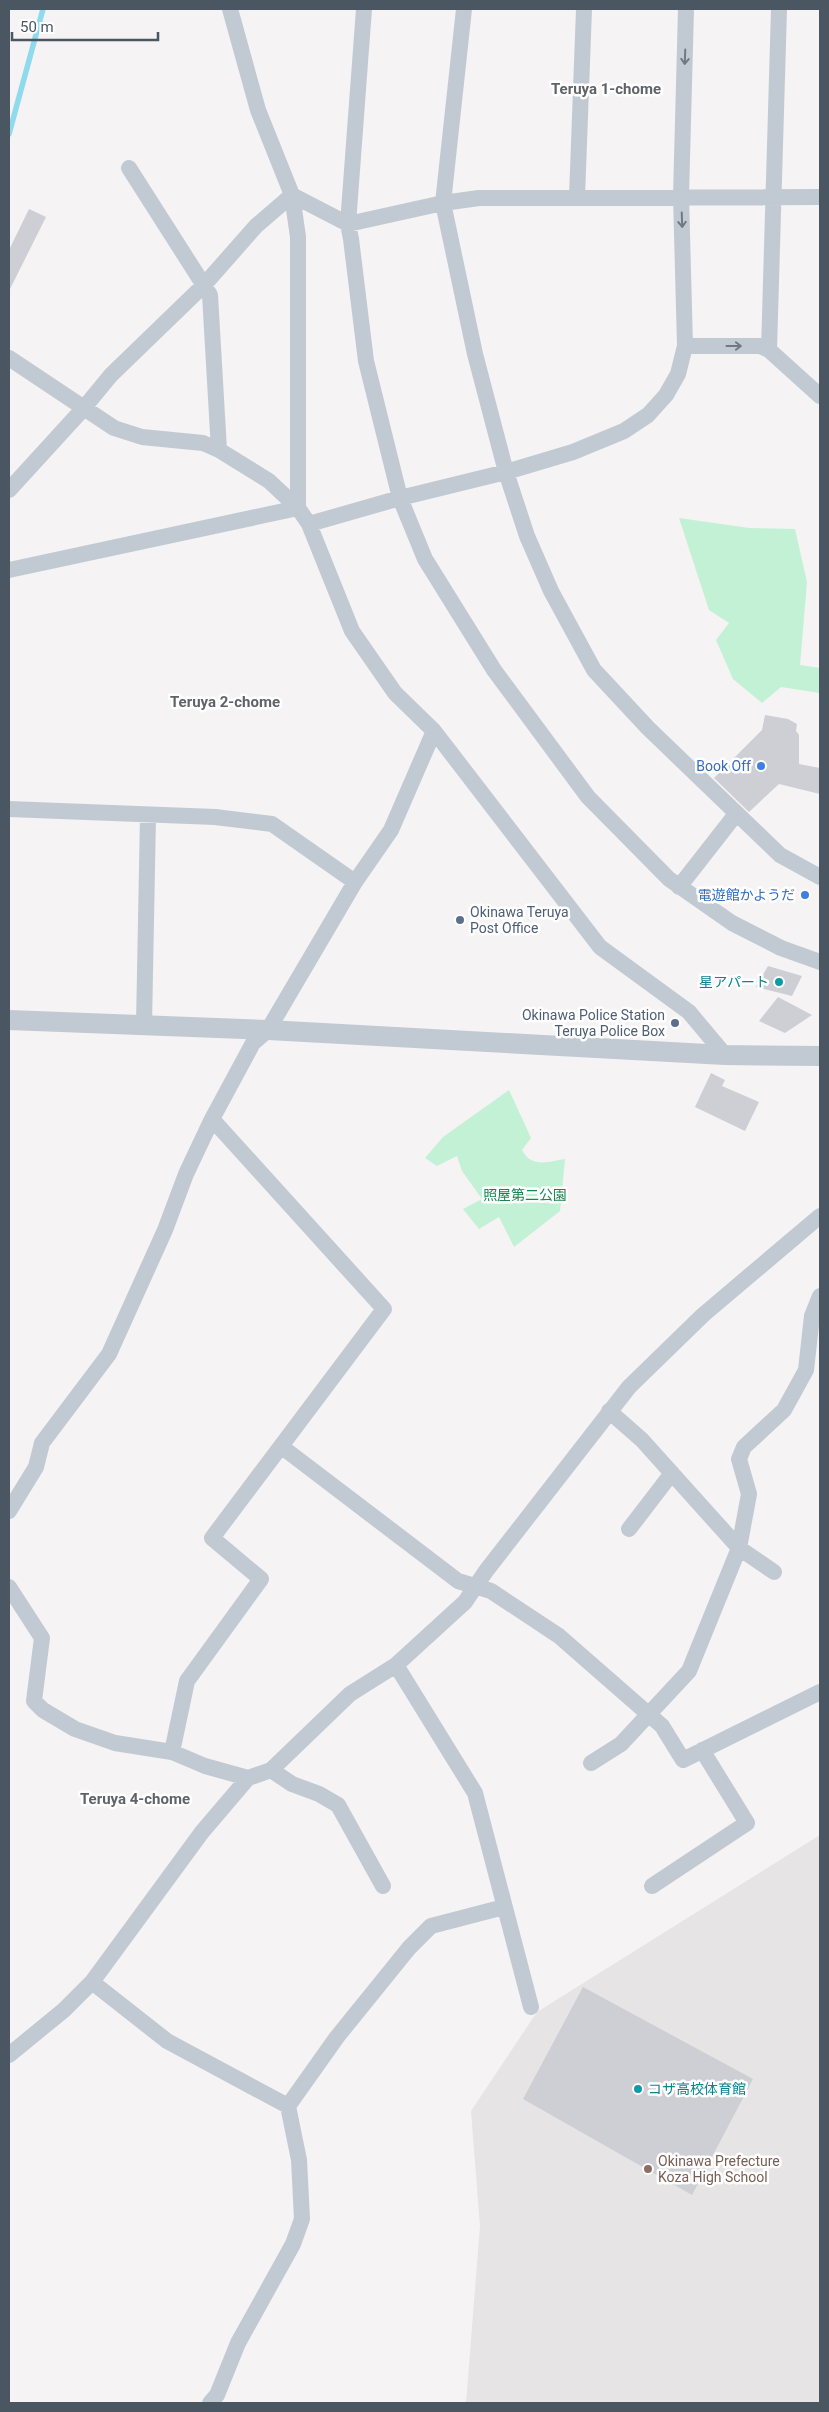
<svg xmlns="http://www.w3.org/2000/svg" width="829" height="2412" font-family="Roboto,'Noto Sans JP',sans-serif">
<style>
.education{fill:#e6e4e5}
.green{fill:#c3f1d5}
.lines{fill:none;stroke-linecap:round;stroke-linejoin:round}
.stream{stroke:#90daee;stroke-width:5.5}
.building{fill:#cdcfd5}
.minor{stroke:#c1cad2;stroke-width:16}
.tertiary{stroke:#c1cad2;stroke-width:20}
.oneway{stroke:#6e7983}
.shop-dot{fill:#3f7fe0;stroke:#fff;stroke-width:2}
.service-dot{fill:#5c6f8a;stroke:#fff;stroke-width:2}
.culture-dot{fill:#0f9aa8;stroke:#fff;stroke-width:2}
.education-dot{fill:#8d6e63;stroke:#fff;stroke-width:2}
.labels{text-anchor:middle;dominant-baseline:central;stroke-width:5;stroke-linejoin:round;paint-order:stroke}
.shop-label{font-size:14px;fill:#366cbe;stroke:#fff;text-anchor:end}
.service-label{font-size:14px;fill:#4e5e75;stroke:#fff;text-anchor:start}
.culture-label{font-size:14px;fill:#0d838f;stroke:#fff;text-anchor:end}
.park-label{font-size:14px;fill:#17864f;stroke:#fff}
.education-label{font-size:14px;fill:#785e54;stroke:#fff;text-anchor:start}
.neighbourhood-label{font-size:15px;font-weight:bold;fill:#5f6368;stroke:#fff}
</style>
<rect width="100%" height="100%" fill="#f5f3f3"/>
<path class="education" d="M820,1835V2403H466L480,2226L471,2111L537,2012Z"/>
<path class="green" d="M679,518L749,528L795,529L807,582L800,665L820,668V693L781,687L762,703L733,679L716,640L729,623L709,610Z
M509,1090L531,1138L522,1150C531,1168 548,1162 565,1159L560,1211L514,1247L499,1217L479,1229L463,1209L482,1199L462,1171L457,1156L437,1166L425,1158L443,1137Z"/>
<g class="lines">
<path class="stream" d="M9,134L43,9"/>
</g>
<path class="building" d="M29,209L46,217L9,291V250Z
M765,715L788,719L797,724L796,731L799,735V764L820,768V794L779,784L749,812L714,778L762,730Z
M768,966L802,976L792,996L756,987Z
M778,997L812,1015L785,1033L759,1021Z
M711,1073L725,1080L722,1086L759,1102L745,1131L695,1107Z
M583,1987L753,2079L692,2195L523,2099Z"/>
<g class="lines">
<path class="minor" d="M230,9L258,110L292,195L298,237V508
M364,9L348,224L351,239L366,361L400,498L425,559L494,670L588,797L669,879L732,923L781,948L820,962
M464,9L443,203L475,354L506,472L527,536L551,591L594,670L648,728L780,855L820,877
M129,168L210,295L219,450
M292,195L348,224L443,203L479,198L820,197
M577,197L584,9
M685,346H760L769,350L820,396
M769,350L779,9
M9,358L114,428L142,437L203,443L219,450L269,481L298,508L309,524L352,631L395,693L434,731L600,947L689,1012L725,1055
M9,490L83,409L111,375L204,285L256,226L292,195
M309,524L400,498L506,472L573,452L624,431L648,415L666,395L678,374L685,346L681,196L686,9
M9,570L298,508
M9,809L215,817L272,824L355,882
M679,887L736,814
M144,1025L148,816
M609,1411L642,1440L739,1548L774,1572
M282,1447L458,1581L491,1591L559,1636L662,1726L683,1760L820,1692
M9,1511L36,1467L42,1443L109,1354L165,1230L186,1174L212,1119L253,1043L268,1030L355,882L391,830L434,731
M629,1529L672,1473
M9,1587L42,1638L34,1701L43,1710L75,1729L115,1743L172,1752L205,1766L248,1778
M396,1665L475,1793L531,2007
M172,1752L187,1681L261,1579L212,1538L384,1309L212,1119
M591,1763L621,1744L689,1671L739,1548L749,1494L739,1459L744,1447L784,1410L806,1370L812,1316L820,1296
M271,1770L292,1784L319,1794L338,1805L383,1886
M652,1886L747,1823L702,1750
M92,1982L167,2041L288,2106
M9,2055L64,2010L92,1982L202,1832L248,1778L271,1770L350,1694L396,1665L465,1602L486,1571L629,1387L703,1315L820,1216
M210,2403L217,2395L238,2343L293,2244L302,2219L299,2160L288,2106L337,2037L409,1948L431,1926L504,1907"/>
<path class="tertiary" d="M9,1020L268,1030L725,1055L820,1056"/>
</g>
<defs><path id="oneway-shaft" d="M-6 0H5M1.5-3L5.5 0L1.5 3" fill="none" stroke-width="1.6" stroke-linecap="round" stroke-linejoin="round" transform="scale(1.25)"/></defs>
<g class="oneway">
<use href="#oneway-shaft" transform="translate(685 57) rotate(92)"/>
<use href="#oneway-shaft" transform="translate(682 220) rotate(88)"/>
<use href="#oneway-shaft" transform="translate(734 346)"/>
</g>
<g class="shop-dot">
<circle cx="761" cy="766" r="5"/>
<circle cx="805" cy="895" r="5"/>
</g>
<g class="service-dot">
<circle cx="460" cy="920" r="5"/>
<circle cx="675" cy="1023" r="5"/>
</g>
<g class="culture-dot">
<circle cx="779" cy="982" r="5"/>
<circle cx="638" cy="2089" r="5"/>
</g>
<circle class="education-dot" cx="648" cy="2169" r="5"/>
<g class="labels">
<g class="shop-label">
<text x="751" y="766">Book Off</text>
<text x="795" y="895">電遊館かようだ</text>
</g>
<g class="service-label">
<text x="470" y="912">Okinawa Teruya<tspan x="470" dy="16">Post Office</tspan></text>
<text x="665" y="1015" text-anchor="end">Okinawa Police Station<tspan x="665" dy="16">Teruya Police Box</tspan></text>
</g>
<g class="culture-label">
<text x="769" y="982">星アパート</text>
<text x="648" y="2089" text-anchor="start">コザ高校体育館</text>
</g>
<g class="park-label">
<text x="525" y="1195">照屋第二公園</text>
</g>
<g class="education-label">
<text x="658" y="2161">Okinawa Prefecture<tspan x="658" dy="16">Koza High School</tspan></text>
</g>
<g class="neighbourhood-label">
<text x="606" y="89">Teruya 1-chome</text>
<text x="225" y="702">Teruya 2-chome</text>
<text x="135" y="1799">Teruya 4-chome</text>
</g>
</g>
<rect width="829" height="2412" fill="none" stroke="#4a5661" stroke-width="20"/>
<path d="M12 32v8h146v-8" fill="none" stroke="#4a5661" stroke-width="2.5"/>
<text x="20" y="32" font-size="15" fill="#4a5661" stroke="#ffffff" stroke-width="4" paint-order="stroke">50 m</text>
</svg>
